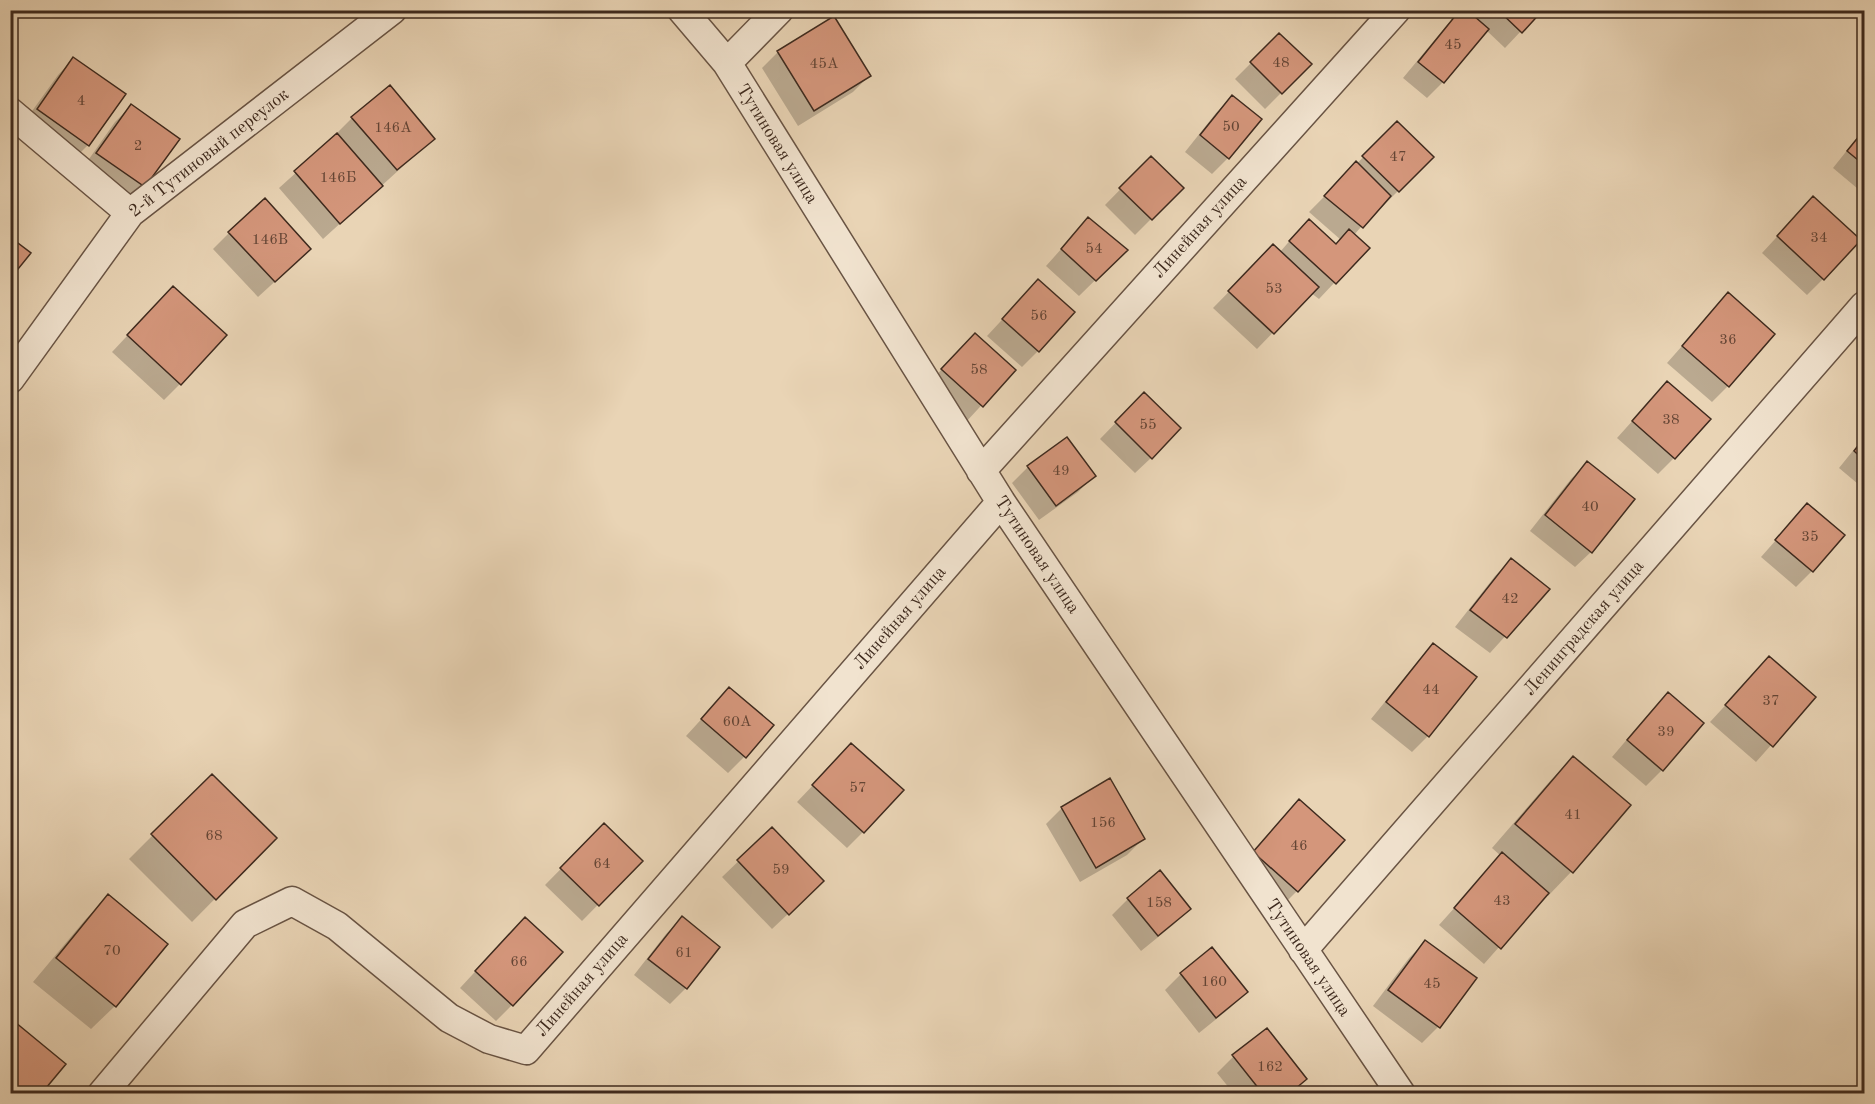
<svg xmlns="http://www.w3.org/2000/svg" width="1875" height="1104" font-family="'Old Standard TT',serif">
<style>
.shadow{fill:#0003}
.building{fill:#d4967b;stroke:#3e2a1e;stroke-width:1.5}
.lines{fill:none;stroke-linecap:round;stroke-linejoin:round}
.street-casing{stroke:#695444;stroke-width:31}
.street{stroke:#f1e3cf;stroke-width:28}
.labels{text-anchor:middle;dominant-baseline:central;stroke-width:5;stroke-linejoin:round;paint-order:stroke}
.number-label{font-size:15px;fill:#644535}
.street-label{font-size:18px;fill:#3e2a1e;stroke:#f1e3cf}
</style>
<rect width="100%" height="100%" fill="#e9d4b5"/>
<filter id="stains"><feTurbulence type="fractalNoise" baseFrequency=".00333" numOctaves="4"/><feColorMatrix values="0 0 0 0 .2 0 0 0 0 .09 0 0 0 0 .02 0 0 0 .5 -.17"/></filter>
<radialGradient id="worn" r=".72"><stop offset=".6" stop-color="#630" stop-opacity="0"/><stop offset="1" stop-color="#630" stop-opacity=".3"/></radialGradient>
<path class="shadow" d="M1461,10H1541L1505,48L1486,30L1443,82L1427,98L1403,78L1447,25Z
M1279,35L1310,64L1265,109L1235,79Z
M778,52L869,76L853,92L798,126L762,68Z
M73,59L88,145L72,161L22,125L58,75Z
M1232,97L1228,158L1212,174L1185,152L1216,113Z
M131,106L144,186L128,202L82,169L115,122Z
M352,118L433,139L323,239L279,188L338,135L336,134Z
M1397,123L1432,157L1382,207L1380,205L1354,235L1367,248L1319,299L1311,293L1257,349L1213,308L1258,262L1280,252L1293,237L1336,245L1341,240L1309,212Z
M1864,129V194L1833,168Z
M1151,158L1182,188L1135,235L1105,205Z
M1798,214L1823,279L1807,295L1762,253Z
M1088,219L1126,250L1079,296L1046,266Z
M229,233L293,265L258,297L213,249Z
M1038,281V351L1022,367L987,336Z
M1728,294V386L1712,402L1667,363Z
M157,304L180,384L164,400L112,352Z
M959,351L1014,370L966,422L926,386Z
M1652,399L1674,458L1658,474L1617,438Z
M1128,410L1151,458L1135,473L1100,439Z
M1864,437V489L1839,468Z
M1587,463L1591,552L1575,567L1530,531L1571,479Z
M1028,467L1094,476L1078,492L1039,520L1012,483Z
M1807,505L1812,571L1796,587L1761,557Z
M1511,560L1548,589L1490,653L1455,627L1495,576Z
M1434,645L1428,736L1412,752L1371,719L1418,661Z
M1769,658L1814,697L1756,762L1710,722Z
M729,689L744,757L728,773L686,736Z
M1668,694L1662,770L1646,786L1612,757L1652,710Z
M1573,758L1629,805L1571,872L1548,896L1546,894L1484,964L1439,925L1501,856L1492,848L1550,781Z
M836,761L863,832L847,848L797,802Z
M212,776L275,838L192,922L129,859Z
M1299,801L1297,891L1281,907L1238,869Z
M1062,808L1143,839L1127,855L1080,882L1046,824Z
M604,825L641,861L582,921L545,885Z
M772,829L806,897L772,929L722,877Z
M108,896L115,1006L91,1029L33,982L85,920Z
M1128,899L1189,909L1173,925L1141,951L1112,915Z
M682,918L686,988L670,1004L634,975L666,934Z
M509,935L512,1005L496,1021L460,988Z
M1425,942L1475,978L1438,1027L1422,1043L1373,1006L1409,958Z
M1181,974L1246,992L1230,1008L1199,1033L1165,990Z
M1266,1030L1305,1079L1291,1094H1234L1217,1073L1233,1057Z"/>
<path class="building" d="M1460,10H1467L1489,29L1444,83L1418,62Z
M1498,10H1543L1522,33Z
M834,16L871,76L814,111L777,51Z
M1279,33L1312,64L1282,94L1250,62Z
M73,57L126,94L89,146L37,109Z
M390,85L435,139L397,170L351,117Z
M1232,95L1262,119L1229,159L1200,135Z
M131,104L180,139L145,187L96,153Z
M1397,121L1434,157L1399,192L1362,156Z
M1864,130V165L1847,151Z
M337,133L383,186L340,224L294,171Z
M1151,156L1184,188L1152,220L1119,188Z
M1356,161L1391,196L1363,228L1324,196Z
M1813,196L1861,240L1824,280L1777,236Z
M265,198L311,249L275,282L228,232Z
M1088,217L1128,250L1096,281L1061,249Z
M1309,219L1336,244L1349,229L1370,248L1336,284L1289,241Z
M10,237L31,253L10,279Z
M1273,244L1319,287L1274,334L1228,291Z
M1038,279L1075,312L1039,352L1002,319Z
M173,286L227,335L181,385L127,335Z
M1728,292L1775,334L1729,387L1682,346Z
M975,333L1016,370L983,407L941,369Z
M1667,381L1711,419L1675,459L1632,421Z
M1144,392L1181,428L1152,459L1115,422Z
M1067,437L1096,476L1056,506L1027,466Z
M1864,438V460L1854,451Z
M1587,461L1635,499L1592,553L1545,515Z
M1807,503L1845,535L1813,572L1775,540Z
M1511,558L1550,589L1507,638L1470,610Z
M1433,643L1477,677L1429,737L1386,702Z
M1769,656L1816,697L1773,747L1725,705Z
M729,687L774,725L746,758L701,719Z
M1668,692L1704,723L1663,771L1627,740Z
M851,743L904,790L864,833L812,785Z
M1573,756L1631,805L1573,873L1515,824Z
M212,774L277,838L216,900L151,834Z
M1110,778L1145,839L1096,868L1061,807Z
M1299,799L1345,840L1298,892L1253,852Z
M604,823L643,861L599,906L560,868Z
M772,827L824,881L789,915L737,860Z
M1502,852L1549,893L1501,949L1454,908Z
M1160,870L1191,909L1158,936L1127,898Z
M108,894L168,944L116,1007L56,958Z
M682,916L720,947L687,989L648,959Z
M525,917L563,952L513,1006L475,971Z
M1425,940L1477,978L1440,1028L1388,990Z
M1212,947L1248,992L1216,1018L1180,973Z
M15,1022L66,1064L41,1094H10V1028Z
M1267,1028L1307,1079L1289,1094H1263L1232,1055Z"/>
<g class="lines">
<defs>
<path id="street" d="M682,10L727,63L1001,502L1401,1094
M727,63L779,10
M10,112L130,213
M10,379L130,213L392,10
M981,471L1396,10
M1303,950L1864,306
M102,1094L245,924L292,901L337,926L449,1018L489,1039L526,1050L1001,502"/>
</defs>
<use href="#street" class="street-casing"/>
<use href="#street" class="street"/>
</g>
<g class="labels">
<g class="number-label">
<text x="1453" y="45">45</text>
<text x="1281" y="63">48</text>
<text x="824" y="64">45А</text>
<text x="81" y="101">4</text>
<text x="1231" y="127">50</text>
<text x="393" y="128">146А</text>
<text x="138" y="146">2</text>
<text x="1398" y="157">47</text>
<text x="338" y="178">146Б</text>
<text x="1819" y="238">34</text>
<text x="270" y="240">146В</text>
<text x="1094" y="249">54</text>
<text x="1274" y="289">53</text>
<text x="1039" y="316">56</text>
<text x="1728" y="340">36</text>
<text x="979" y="370">58</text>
<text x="1671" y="420">38</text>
<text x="1148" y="425">55</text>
<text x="1061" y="471">49</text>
<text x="1590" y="507">40</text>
<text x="1810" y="537">35</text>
<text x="1510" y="599">42</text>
<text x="1431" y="690">44</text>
<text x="1771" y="701">37</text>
<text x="737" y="722">60А</text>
<text x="1666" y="732">39</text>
<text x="858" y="788">57</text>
<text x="1573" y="815">41</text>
<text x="1103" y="823">156</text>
<text x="214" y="836">68</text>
<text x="1299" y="846">46</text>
<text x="602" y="864">64</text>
<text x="781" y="870">59</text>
<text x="1502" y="901">43</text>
<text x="1159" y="903">158</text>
<text x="112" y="951">70</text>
<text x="684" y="953">61</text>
<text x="519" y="962">66</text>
<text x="1214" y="982">160</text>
<text x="1432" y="984">45</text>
<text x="1270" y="1067">162</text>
</g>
<g class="street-label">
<text transform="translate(777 144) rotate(58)">Тутиновая улица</text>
<text transform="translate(209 153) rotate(-38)">2-й Тутиновый переулок</text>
<text transform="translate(1200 227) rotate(-48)">Линейная улица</text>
<text transform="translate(1037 555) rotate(56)">Тутиновая улица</text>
<text transform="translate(900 618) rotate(-49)">Линейная улица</text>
<text transform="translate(1584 628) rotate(-49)">Ленинградская улица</text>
<text transform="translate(1308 958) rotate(56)">Тутиновая улица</text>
<text transform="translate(582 985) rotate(-49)">Линейная улица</text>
</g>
</g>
<rect width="1875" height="1104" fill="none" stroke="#e9d4b5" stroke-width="36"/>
<rect x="12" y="12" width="1851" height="1080" fill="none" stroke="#3e2a1e" stroke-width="3"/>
<rect x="18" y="18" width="1839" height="1068" fill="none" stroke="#3e2a1e" stroke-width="1.5"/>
<rect width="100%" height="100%" filter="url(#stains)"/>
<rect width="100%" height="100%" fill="url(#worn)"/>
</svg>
